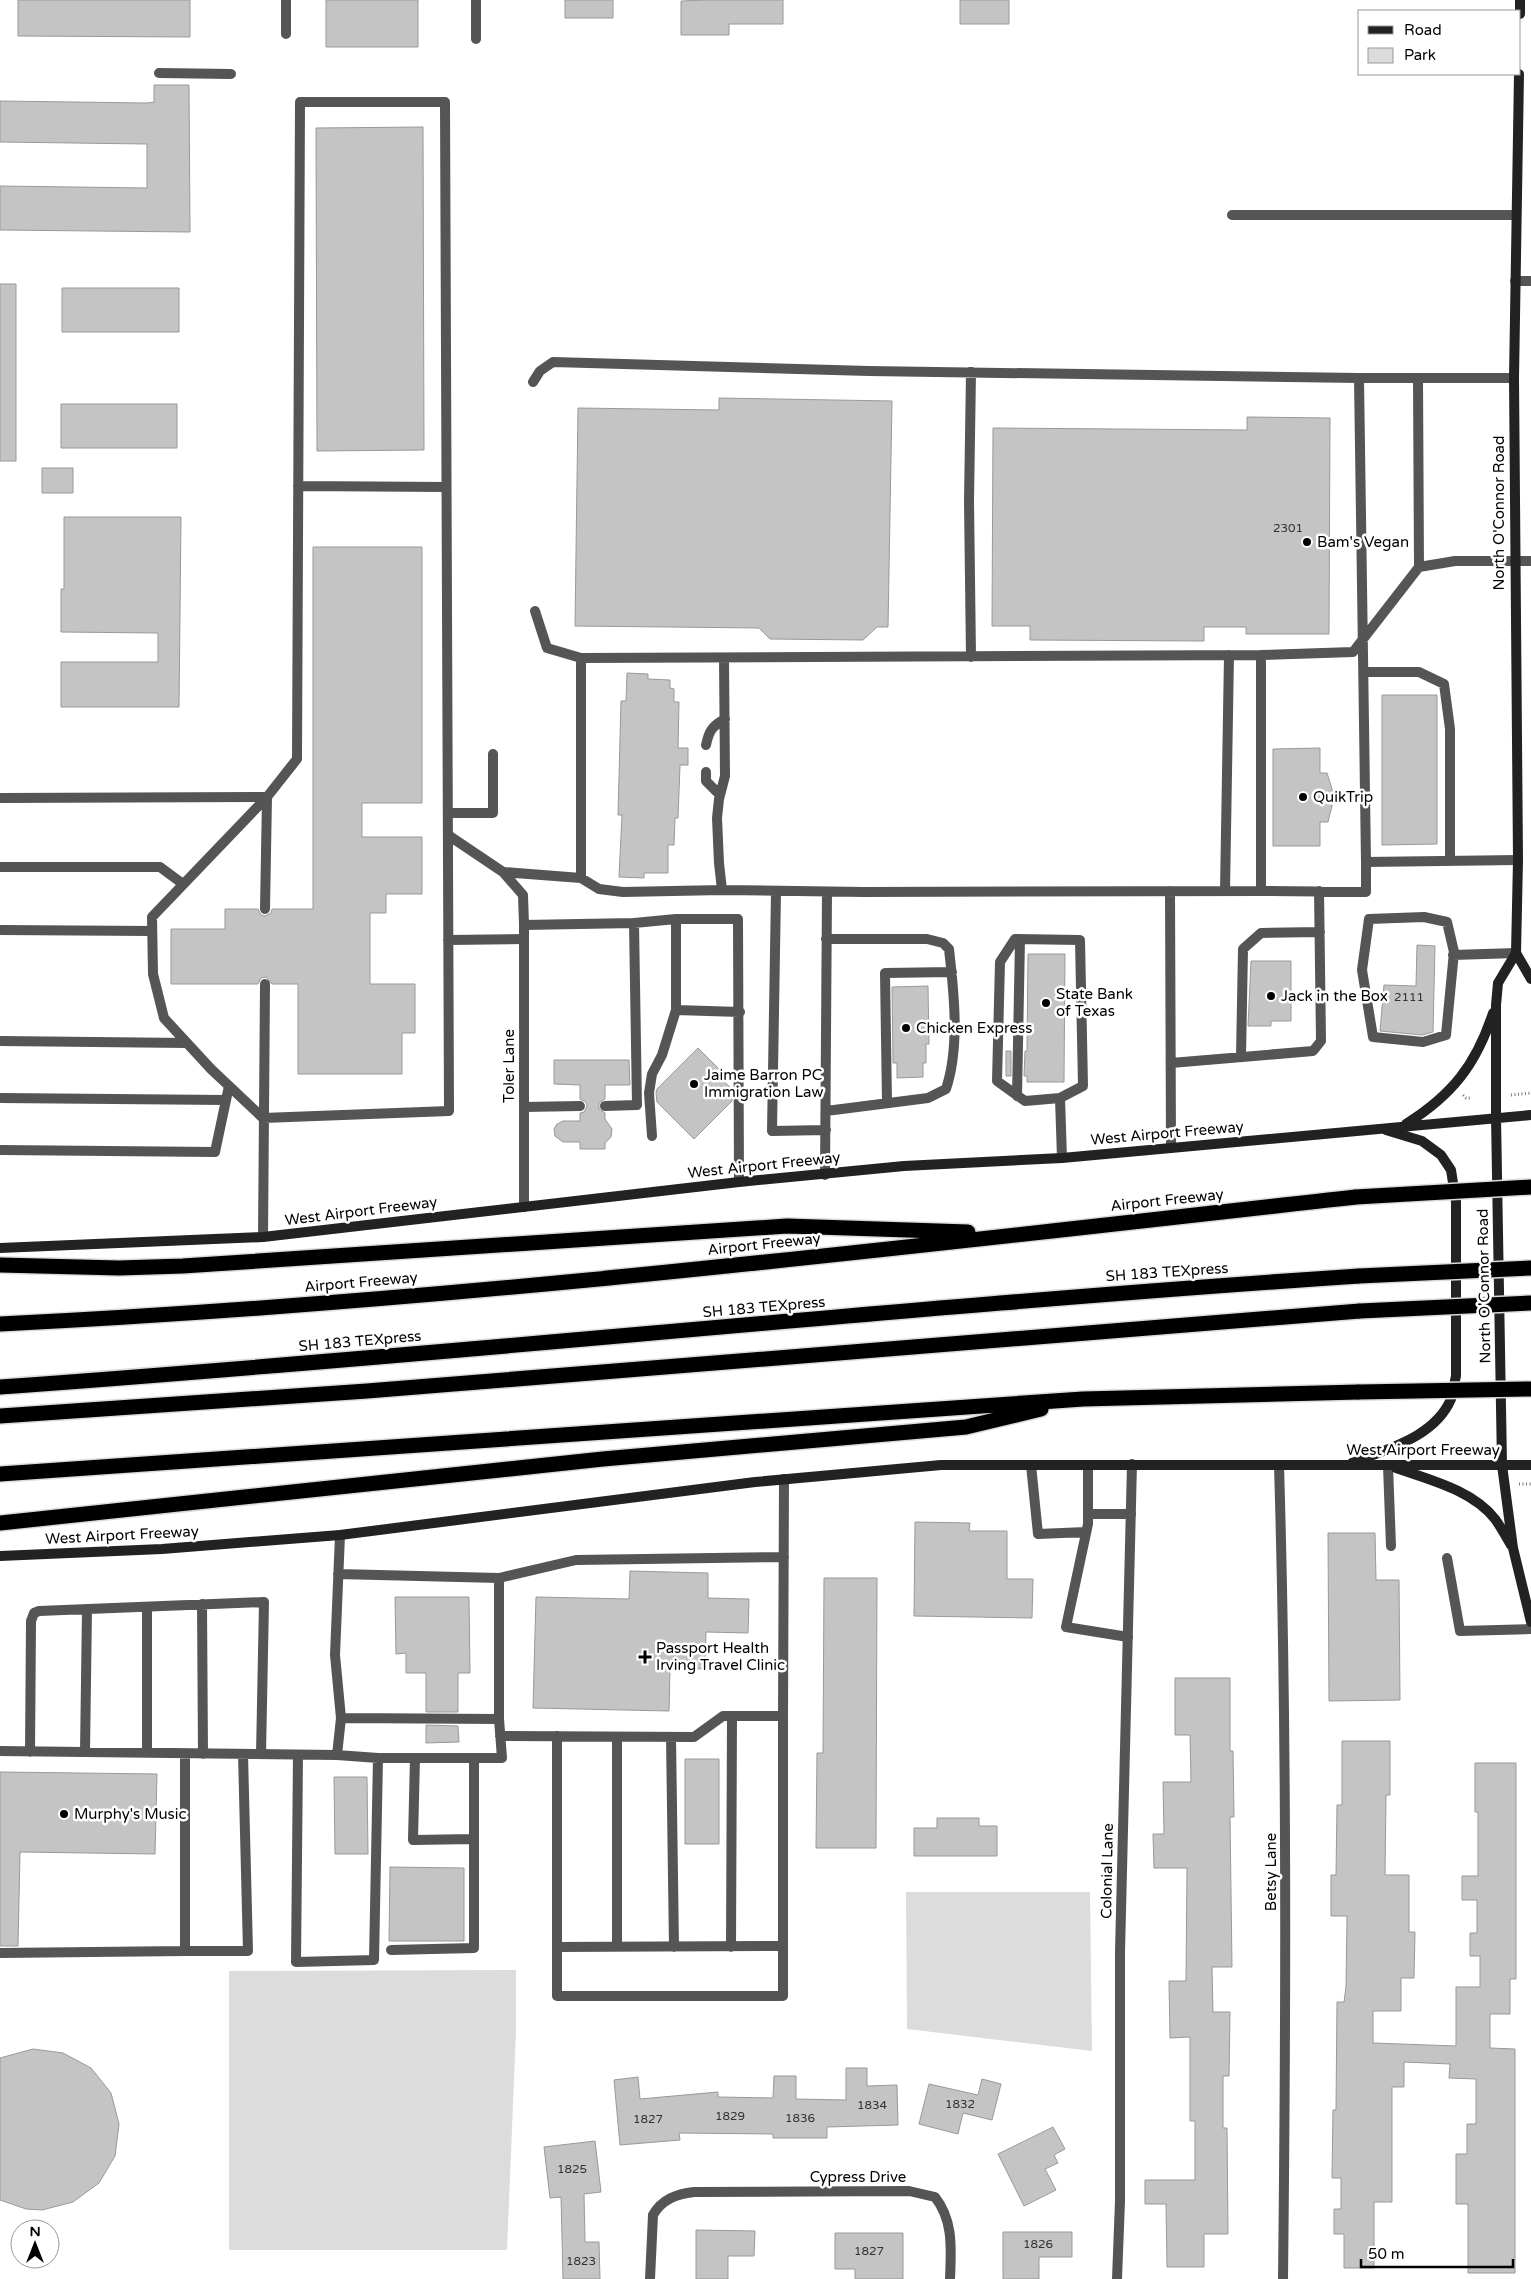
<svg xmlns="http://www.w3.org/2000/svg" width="1531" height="2279" font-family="'Varela Round',sans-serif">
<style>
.green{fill:#dcdcdc}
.building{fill:#c4c4c4;stroke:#999}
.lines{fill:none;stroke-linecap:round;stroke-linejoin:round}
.highway-casing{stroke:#dbdbdb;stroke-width:18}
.path{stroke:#777;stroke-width:3;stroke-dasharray:1 2.5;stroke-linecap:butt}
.lane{stroke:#555;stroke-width:10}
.street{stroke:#555;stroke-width:10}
.secondary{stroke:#222;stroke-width:10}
.highway{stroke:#000;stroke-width:15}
.highway-bridge-casing{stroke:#dbdbdb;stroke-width:18;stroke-linecap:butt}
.highway-bridge{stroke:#000;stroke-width:15}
.poi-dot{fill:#000;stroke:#fff;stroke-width:2}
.labels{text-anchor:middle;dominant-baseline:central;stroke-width:5;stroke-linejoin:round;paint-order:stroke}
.number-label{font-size:12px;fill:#313131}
.street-label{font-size:15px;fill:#000;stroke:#fff}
.poi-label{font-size:15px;fill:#000;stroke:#fff;text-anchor:start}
</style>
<rect width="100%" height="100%" fill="#fff"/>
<path class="green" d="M906,1892H1090L1092,2051L907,2029Z
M516,1970V2031L507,2250H229V1971Z"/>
<path class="building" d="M18,0H190V37L18,36Z
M326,0H418V47H326Z
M565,0H613V18H565Z
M706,0H783V24H729V35H681V1Z
M960,0H1009V24H960Z
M154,85H189L190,232L0,230V186L147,188V144L0,142V101L147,103L154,102Z
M423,127L424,450L317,451L316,128Z
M0,284H16V461H0Z
M62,288H179V332H62Z
M719,398L892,401L888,627H877L863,640L770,639L759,628L575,626L578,408L719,410Z
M61,404H177V448H61Z
M1247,417L1330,418L1329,634H1246V627H1204V641L1030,640V626H992L993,428L1247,430Z
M42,468H73V493H42Z
M64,517H181L179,707H61V662H158V633L61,632V589H64Z
M313,547H422V803H362V837H422V894H386V913H370V984H415V1033H402V1074H298V984H272L266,977L261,978L258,984H171V929H225V909H258L261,915L265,916L271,913L272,909H313Z
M627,673L648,674V679L670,680V688L674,689V702H679L678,748H688V765H680L678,818H675L674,845H668V873H644V878L619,877L622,815H618L621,701H626Z
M1382,695H1437V844L1382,845Z
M1320,748V773H1327L1332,789V806L1328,822H1320V846H1273V749Z
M1417,945L1435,946L1433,1032L1422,1035L1380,1031L1384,985L1416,986Z
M1028,954H1065L1064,1082H1027V1076H1024L1025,1051H1027Z
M1251,961H1291V1021H1271V1026H1248Z
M928,986L929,1044H926V1063H923V1077L897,1078V1063H893L892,987Z
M698,1048L719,1069L715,1073L732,1089V1101L694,1139L657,1102L656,1093L657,1089Z
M1006,1051H1011V1076H1006Z
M554,1060H629L630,1085H605V1099L599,1103V1109L605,1113V1119L612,1129L611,1137L605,1143V1149H580V1142H563L555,1136L554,1129L557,1124L563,1121H580V1113L584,1112L587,1106L586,1102L580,1099V1085L554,1084Z
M915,1522L970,1523L969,1531H1007V1579H1033L1032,1618L914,1616Z
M1328,1533H1375L1376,1580H1399L1400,1700L1329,1701Z
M630,1571L708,1573V1598L749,1599L748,1633L706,1632L705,1669L670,1668L669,1711L533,1708L536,1597L629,1599Z
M824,1578H877L876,1848H816L817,1753H823Z
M395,1597H469L470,1673H458V1712H426V1673H406V1653L396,1654Z
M1175,1678H1230V1751H1233L1234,1817H1230L1232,1967H1212L1213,2012H1230L1229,2076H1223V2128H1227L1228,2234H1204V2267H1167L1166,2204H1145V2180H1195V2121H1190V2037L1170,2038L1169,1981H1186L1187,1868H1154L1153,1834H1164L1163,1782H1191L1190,1735H1175Z
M426,1725L458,1726L459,1742L426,1743Z
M1342,1741H1390V1795H1386L1385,1875H1409V1932H1415L1414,1978H1401V2011H1373V2043L1456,2046V1987H1480V1956H1470V1933H1477V1900H1462V1876H1478V1812H1475V1763H1516V1979H1510V2014H1490V2048L1515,2049V2273H1468V2204H1456V2154H1467V2124H1476V2079L1449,2078L1450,2064L1404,2062V2087H1392V2202H1374V2268H1344V2234H1334V2209H1341V2178H1332L1333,2110H1336L1337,2002H1344L1346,1987L1347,1916H1331V1875H1336L1337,1805H1342Z
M685,1759H719V1844H685Z
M0,1772L157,1774L155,1854L20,1852L18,1946H0Z
M334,1777H367L368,1854H335Z
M937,1818H979V1826H997V1856H914V1828H937Z
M390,1867L464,1868V1941H389Z
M33,2049L63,2053L91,2068L111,2093L119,2124L115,2156L99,2183L73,2202L42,2210L26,2209L0,2200V2058Z
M846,2068H867V2086L897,2085L898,2125L827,2127V2138H773V2134L679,2133L680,2140L620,2145L614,2080L638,2077L640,2099L718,2092V2097L773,2098L774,2076H796V2099L846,2100Z
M982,2079L1001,2084L992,2120L963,2113L958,2134L919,2124L929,2084L978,2095Z
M1053,2127L1065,2149L1054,2155L1058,2163L1045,2169L1056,2190L1024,2206L998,2154Z
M595,2141L601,2192L584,2194L585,2242H599L600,2279H563L561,2197L550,2198L544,2147Z
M696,2230L755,2231L754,2256H728V2279H696Z
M1003,2232H1072V2257H1039V2279H1003Z
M835,2233H903V2279H855V2269H835Z"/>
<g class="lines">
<defs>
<path id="highway" d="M0,1265L119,1268L183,1266L787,1226L968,1232
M0,1324C454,1302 905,1247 1356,1197
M0,1387C453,1355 906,1306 1359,1276
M0,1416L367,1391L1360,1311
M0,1474L1083,1399L1359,1392
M0,1523L603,1459L966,1427L1041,1409"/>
</defs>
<use href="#highway" class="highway-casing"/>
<path class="path" d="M1463,1095L1466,1098H1472
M1511,1095L1531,1093
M1519,1484H1531"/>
<path class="lane" d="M159,73L231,74
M300,102H445L449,1111L263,1118L211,1069L164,1018L153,974L152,917L267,797L297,759Z
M1232,215H1516
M1418,378L1419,567
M533,382L540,371L553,362L869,371L1359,378
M298,486L446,487
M1515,561H1455L1419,567L1353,652L1261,655V891L1366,892V862L1518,860
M535,611L547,648L581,658L1261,655
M971,657L969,501L971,372
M581,658V878L599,889L623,892L722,890
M724,658L725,776L719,799L717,818L719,863L722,890L864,892L1261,891
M1364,672H1419L1444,684L1450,729V861
M706,745C709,731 712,726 725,719
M706,772V781L720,795
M0,798L267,797L265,909
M448,813H493V754
M448,835L503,872L523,895L524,925L634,923L637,1105L605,1106
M1366,862L1359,378H1514
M0,867H160L183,884
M503,872L581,878
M1170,891L1171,1148
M1225,891L1229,655
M776,892L772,1131L826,1130
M1424,917L1447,922L1454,952L1446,1035L1423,1042L1373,1037L1362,970L1369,919Z
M634,923L676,919
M0,930L152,931
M448,940L524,939
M1453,955L1516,953
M0,1041L187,1043
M1241,1056L1243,949L1261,933L1320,932
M1171,1063L1313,1051L1321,1041L1319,891
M1017,1096L1020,939
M0,1098L226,1100
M1060,1098L1025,1101L997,1081L1000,962L1015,939L1080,940L1083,1086L1060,1098L1062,1158
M887,1103L885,973L952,972
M524,1107L580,1106
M826,1111L928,1098L946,1089C960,1047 954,993 949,949L943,943L927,939H826
M652,1136L649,1093L652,1074L662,1055L676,1010
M0,1150L215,1152L229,1086
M825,1175L827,892
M739,1182L738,919H676V1010L740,1012
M263,1237L265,984
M1031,1465L1038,1534L1086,1532
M1088,1466V1524L1066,1627L1128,1637
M1388,1466L1391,1546
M1088,1514H1131
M1447,1558L1460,1631L1531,1629
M338,1574L499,1578V1719L341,1718L335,1655L340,1535
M499,1578L576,1560L784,1557
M202,1604L203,1754
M783,1716L784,1479
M500,1736L694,1737L723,1716H783V1996H557V1736
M617,1737V1947
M671,1737L674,1947
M0,1751L337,1755L341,1718
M30,1752L31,1621L34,1613L39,1611L264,1602L261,1754
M85,1752L87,1609
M147,1753V1607
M185,1754V1951H248L243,1754
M298,1755L296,1962L374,1960L378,1758L337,1755
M378,1758H502L499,1719
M415,1758L413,1840L474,1839
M557,1947L783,1946
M731,1947L732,1716
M391,1950L474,1948V1758
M0,1953L185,1951"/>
<path class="street" d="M286,34V0
M476,39V0
M1515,281H1531
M1515,561H1531
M524,925V1207
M1279,1465C1287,1736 1286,2007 1283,2279
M650,2279L653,2215C662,2199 677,2194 694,2192L909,2191L935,2197C954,2221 951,2250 950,2279
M1117,2279L1120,2201V1952L1132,1464"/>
<path class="secondary" d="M1520,14V0
M1519,74L1514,378L1518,860L1516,953L1498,983L1496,1005V1117L1502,1465L1513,1548L1531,1622
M1516,953L1531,979
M1406,1124C1452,1095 1476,1065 1493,1013
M0,1248L263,1237L739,1182L904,1166L1062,1158L1531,1115
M1352,1463C1387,1449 1435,1437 1451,1399C1454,1392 1454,1383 1456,1376V1202L1451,1170L1441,1155L1422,1141L1386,1130
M1396,1468C1430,1480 1472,1490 1495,1519C1501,1527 1506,1537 1511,1545
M0,1556L162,1549L340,1535L755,1482L941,1465H1531"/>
<use href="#highway" class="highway"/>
<defs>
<path id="highway-bridge" d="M1356,1197L1531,1187
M1359,1276L1531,1268
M1360,1311L1531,1303
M1359,1392L1531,1389"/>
</defs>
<use href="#highway-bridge" class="highway-bridge-casing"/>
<use href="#highway-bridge" class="highway-bridge"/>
</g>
<g class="poi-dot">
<circle cx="1307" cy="542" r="5"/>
<circle cx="1303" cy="797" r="5"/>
<circle cx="1271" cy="996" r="5"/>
<circle cx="1046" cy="1003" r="5"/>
<circle cx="906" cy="1028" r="5"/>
<circle cx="694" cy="1084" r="5"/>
<path d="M642.5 1649.5h5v5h5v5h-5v5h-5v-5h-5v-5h5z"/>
<circle cx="64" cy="1814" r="5"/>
</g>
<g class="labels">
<g class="number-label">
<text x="1288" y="528">2301</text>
<text x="1409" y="997">2111</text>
<text x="960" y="2104">1832</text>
<text x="872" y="2105">1834</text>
<text x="730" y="2116">1829</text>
<text x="800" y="2118">1836</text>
<text x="648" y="2119">1827</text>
<text x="572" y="2169">1825</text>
<text x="1038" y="2244">1826</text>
<text x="869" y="2251">1827</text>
<text x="581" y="2261">1823</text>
</g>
<g class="street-label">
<text transform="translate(1499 513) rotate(-90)">North O'Connor Road</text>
<text transform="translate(509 1066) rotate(-90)">Toler Lane</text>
<text transform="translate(1167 1133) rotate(-5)">West Airport Freeway</text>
<text transform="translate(764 1165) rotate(-6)">West Airport Freeway</text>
<text transform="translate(1167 1200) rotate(-6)">Airport Freeway</text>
<text transform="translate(361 1211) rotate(-7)">West Airport Freeway</text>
<text transform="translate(764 1244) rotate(-6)">Airport Freeway</text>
<text transform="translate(1167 1272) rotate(-4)">SH 183 TEXpress</text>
<text transform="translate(361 1282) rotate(-5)">Airport Freeway</text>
<text transform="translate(1484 1286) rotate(-91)">North O'Connor Road</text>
<text transform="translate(764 1307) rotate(-5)">SH 183 TEXpress</text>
<text transform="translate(360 1341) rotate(-5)">SH 183 TEXpress</text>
<text x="1423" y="1450">West Airport Freeway</text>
<text transform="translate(122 1535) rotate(-3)">West Airport Freeway</text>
<text transform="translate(1107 1871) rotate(-89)">Colonial Lane</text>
<text transform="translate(1271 1872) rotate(-90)">Betsy Lane</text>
<text x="858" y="2177">Cypress Drive</text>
</g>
<g class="poi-label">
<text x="1317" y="542">Bam's Vegan</text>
<text x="1313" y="797">QuikTrip</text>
<text x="1056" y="994">State Bank<tspan x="1056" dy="17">of Texas</tspan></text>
<text x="1281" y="996">Jack in the Box</text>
<text x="916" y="1028">Chicken Express</text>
<text x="704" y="1075">Jaime Barron PC<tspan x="704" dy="17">Immigration Law</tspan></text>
<text x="656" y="1648">Passport Health<tspan x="656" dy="17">Irving Travel Clinic</tspan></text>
<text x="74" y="1814">Murphy's Music</text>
</g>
</g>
<rect x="1358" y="10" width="162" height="65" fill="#ffffff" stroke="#999999"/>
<rect x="1368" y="26" width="25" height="8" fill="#222222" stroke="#999999"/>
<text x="1404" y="35" font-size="15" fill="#000000">Road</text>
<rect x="1368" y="48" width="25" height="15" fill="#dcdcdc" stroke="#999999"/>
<text x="1404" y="60" font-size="15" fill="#000000">Park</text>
<g transform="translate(35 2244)"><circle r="24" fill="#ffffff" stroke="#999999"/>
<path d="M0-4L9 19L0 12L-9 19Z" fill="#000000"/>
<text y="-8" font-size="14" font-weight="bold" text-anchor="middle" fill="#000000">N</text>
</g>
<path d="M1361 2259v8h152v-8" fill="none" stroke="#000000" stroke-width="2.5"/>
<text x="1368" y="2259" font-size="15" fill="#000000" stroke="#ffffff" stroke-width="4" paint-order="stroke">50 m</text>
</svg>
